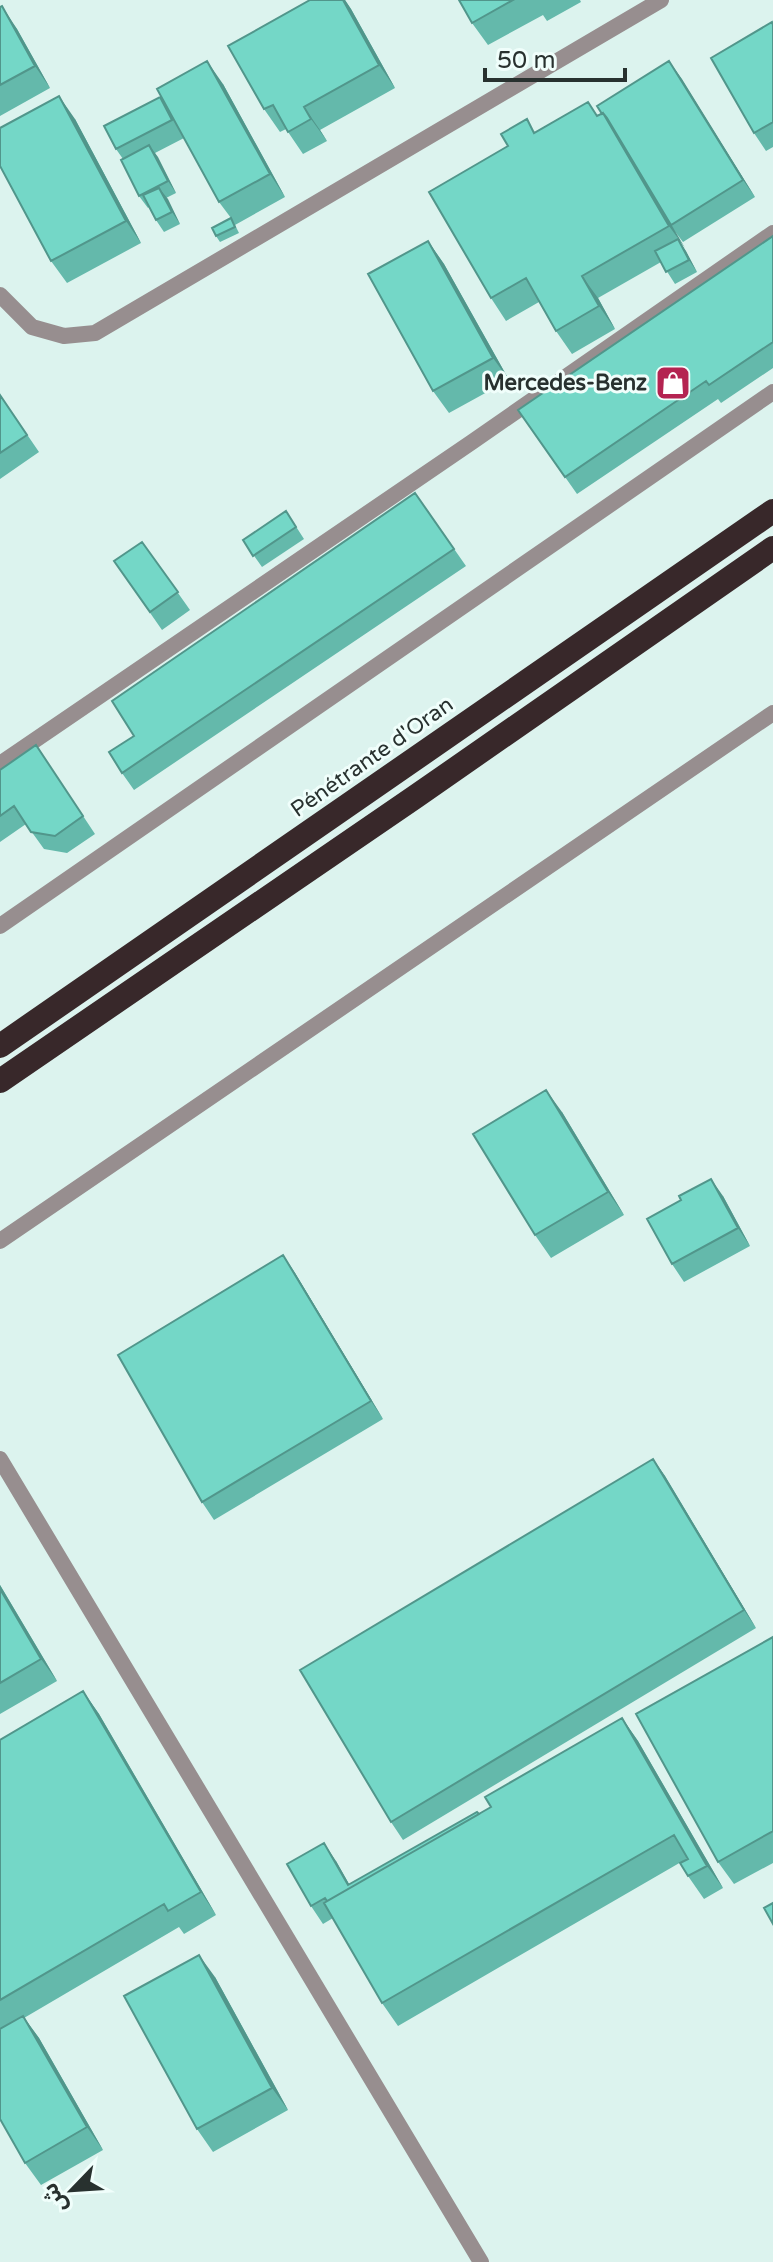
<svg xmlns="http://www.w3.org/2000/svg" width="773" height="2262" font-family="'Varela Round','Noto Sans Arabic',sans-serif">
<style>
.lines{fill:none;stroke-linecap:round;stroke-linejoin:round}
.street{stroke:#978e8f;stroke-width:16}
.highway{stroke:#38282a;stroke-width:24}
.wall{fill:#64b9ab}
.shaded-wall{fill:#51968b}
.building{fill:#74d7c7;stroke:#51968b;stroke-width:2}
.labels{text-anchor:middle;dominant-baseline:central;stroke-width:6;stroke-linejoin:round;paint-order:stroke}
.poi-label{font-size:22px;font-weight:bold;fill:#28312f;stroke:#f0fefb;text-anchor:end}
.street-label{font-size:22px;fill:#28312f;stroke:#f0fefb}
</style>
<rect width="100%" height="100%" fill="#dcf3ee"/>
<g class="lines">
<path class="street" d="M0,295L32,327L64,336L95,333L661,0
M0,764L472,442L773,233
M0,926L773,392
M0,1241L773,713
M0,1459L481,2262"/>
<path class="highway" d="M0,1046L773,511
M0,1081L415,797L773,548"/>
</g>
<path class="wall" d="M310,0H345L351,9L395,88L320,130L327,141L303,154L286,129L280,132L264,109Z
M459,0H580L581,2L547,21L543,15L488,45L472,23Z
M0,7L17,29L50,88L0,116Z
M773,24V147L766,151L754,133Z
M669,61L755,197L683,242L673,229L697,272L675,284L661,262L598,298L615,329L572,354L556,331L539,302L506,321L491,298L508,146L536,132L598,116Z
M223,84L285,197L235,225L239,233L220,242L216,236L231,218L219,202L184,138L155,153L176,193L166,198L180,224L164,232L156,220L149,207L148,208L139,196L123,159L116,149L167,108Z
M75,119L141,243L67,283L51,261Z
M773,236V368L721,403L718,399L577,494L518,410Z
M428,241L444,264L509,380L449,413L433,391Z
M0,395L39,452L0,479Z
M415,493L466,566L134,790L122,773L134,736Z
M286,511L304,539L262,567L243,540Z
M142,542L190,610L162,630L114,561Z
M36,745L95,834L67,853L44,849L26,824L0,842V770Z
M562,1112L624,1215L551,1258L535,1235Z
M723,1196L750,1246L684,1282L672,1264Z
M283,1255L295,1273L383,1419L214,1520L202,1502Z
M653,1459L665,1476L756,1628L403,1840L391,1822Z
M0,1585L57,1681L0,1714Z
M773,1637V1863L734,1884L718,1862Z
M83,1691L99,1714L216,1915L184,1934L179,1927L24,2018L39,2038L103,2150L41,2185L25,2163L0,2119V1740Z
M622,1718L638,1741L723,1888L704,1899L688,1876V1858L398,2026L382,2003L333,1918L323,1924L311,1906L336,1861L349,1884L491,1807Z
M215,1977L288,2110L213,2152L197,2129Z"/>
<path class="shaded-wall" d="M343,0H345L351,9L395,88L379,65Z
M2,6L17,29L50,88L35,66Z
M207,61L223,84L285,197L270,174Z
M669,61L682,79L755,197L743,180Z
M59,96L75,119L141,243L126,221Z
M304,107L320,130L327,141L311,119Z
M603,113L619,135L685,248L669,226Z
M149,145L158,157L176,193L168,181Z
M159,188L168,199L180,224L172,212Z
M678,239L686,251L697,272L689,260Z
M428,241L444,264L509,380L493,358Z
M582,276L598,298L615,329L599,306Z
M546,1090L562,1112L624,1215L608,1192Z
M711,1179L723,1196L750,1246L738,1228Z
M283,1255L295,1273L383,1419L371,1401Z
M653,1459L665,1476L756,1628L744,1610Z
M0,1585L57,1681L41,1659L0,1589Z
M83,1691L99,1714L216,1915L201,1892Z
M622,1718L638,1741L723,1888L707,1866Z
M324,1843L336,1861L353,1891L348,1885Z
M199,1955L215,1977L288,2110L272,2088Z
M23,2016L39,2038L103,2150L87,2127Z"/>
<path class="building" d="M310,0H343L379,65L304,107L311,119L288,132L273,105L264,109L228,46Z
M459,0H513L472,23Z
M2,6L35,66L0,85V7Z
M772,22L773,25V122L754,133L711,58Z
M207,61L270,174L219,202L157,89Z
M669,61L743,180L671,225L607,118L603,113L602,114L597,106Z
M59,96L126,221L51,261L0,166V128Z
M160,97L172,120L116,149L104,126Z
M588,102L597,116L603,113L669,226L582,276L599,306L556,331L526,278L491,298L429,192L508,146L501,134L527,119L534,133Z
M149,145L168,181L139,196L121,160Z
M159,188L172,212L156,220L143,195Z
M231,218L235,227L216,236L212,228Z
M773,236V342L709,385L706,381L565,477L518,410Z
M678,239L689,260L666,272L655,251Z
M428,241L493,358L433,391L368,274Z
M0,395L27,435L0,453Z
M415,493L454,549L122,773L109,752L134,736L112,701Z
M286,511L296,527L253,556L243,540Z
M142,542L178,592L150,612L114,561Z
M36,745L83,816L55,836L31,832L14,806L0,816V770Z
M546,1090L608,1192L535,1235L473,1134Z
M711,1179L738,1228L672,1264L647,1219L681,1200L679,1196Z
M283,1255L371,1401L202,1502L118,1355Z
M653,1459L744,1610L391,1822L300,1670Z
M0,1589L41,1659L0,1683Z
M773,1637V1831L718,1862L636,1714Z
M83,1691L201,1892L168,1911L164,1904L0,2000V1740Z
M622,1718L707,1866L688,1876L680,1863L688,1859L674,1835L382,2003L324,1903L491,1807L485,1797Z
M477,1812L479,1814L327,1901L325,1898L311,1906L287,1864L324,1843L348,1885Z
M773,1903V1924L764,1908Z
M199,1955L272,2088L197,2129L124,1996Z
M23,2016L87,2127L25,2163L0,2119V2029Z"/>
<defs>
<symbol id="shop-square" viewBox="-11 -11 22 22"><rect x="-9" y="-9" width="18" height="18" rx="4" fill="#b42351" stroke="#f0fefb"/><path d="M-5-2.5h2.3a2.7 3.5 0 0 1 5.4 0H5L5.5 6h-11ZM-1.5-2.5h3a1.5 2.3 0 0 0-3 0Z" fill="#fff"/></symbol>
</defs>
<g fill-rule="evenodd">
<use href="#shop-square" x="653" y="363" width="40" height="40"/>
</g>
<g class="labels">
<g class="poi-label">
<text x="647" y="383">Mercedes-Benz</text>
</g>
<g class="street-label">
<text transform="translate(372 757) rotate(-35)">Pénétrante d'Oran</text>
</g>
</g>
<g transform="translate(72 2190) rotate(245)" stroke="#f0fefb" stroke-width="6" paint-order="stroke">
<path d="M0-6L14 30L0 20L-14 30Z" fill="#28312f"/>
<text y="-12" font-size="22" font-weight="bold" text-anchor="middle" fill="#28312f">ش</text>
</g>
<path d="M485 68v12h140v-12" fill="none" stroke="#28312f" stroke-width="4"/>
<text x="497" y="68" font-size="24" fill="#28312f" stroke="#f0fefb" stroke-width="6" paint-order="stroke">50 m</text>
</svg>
